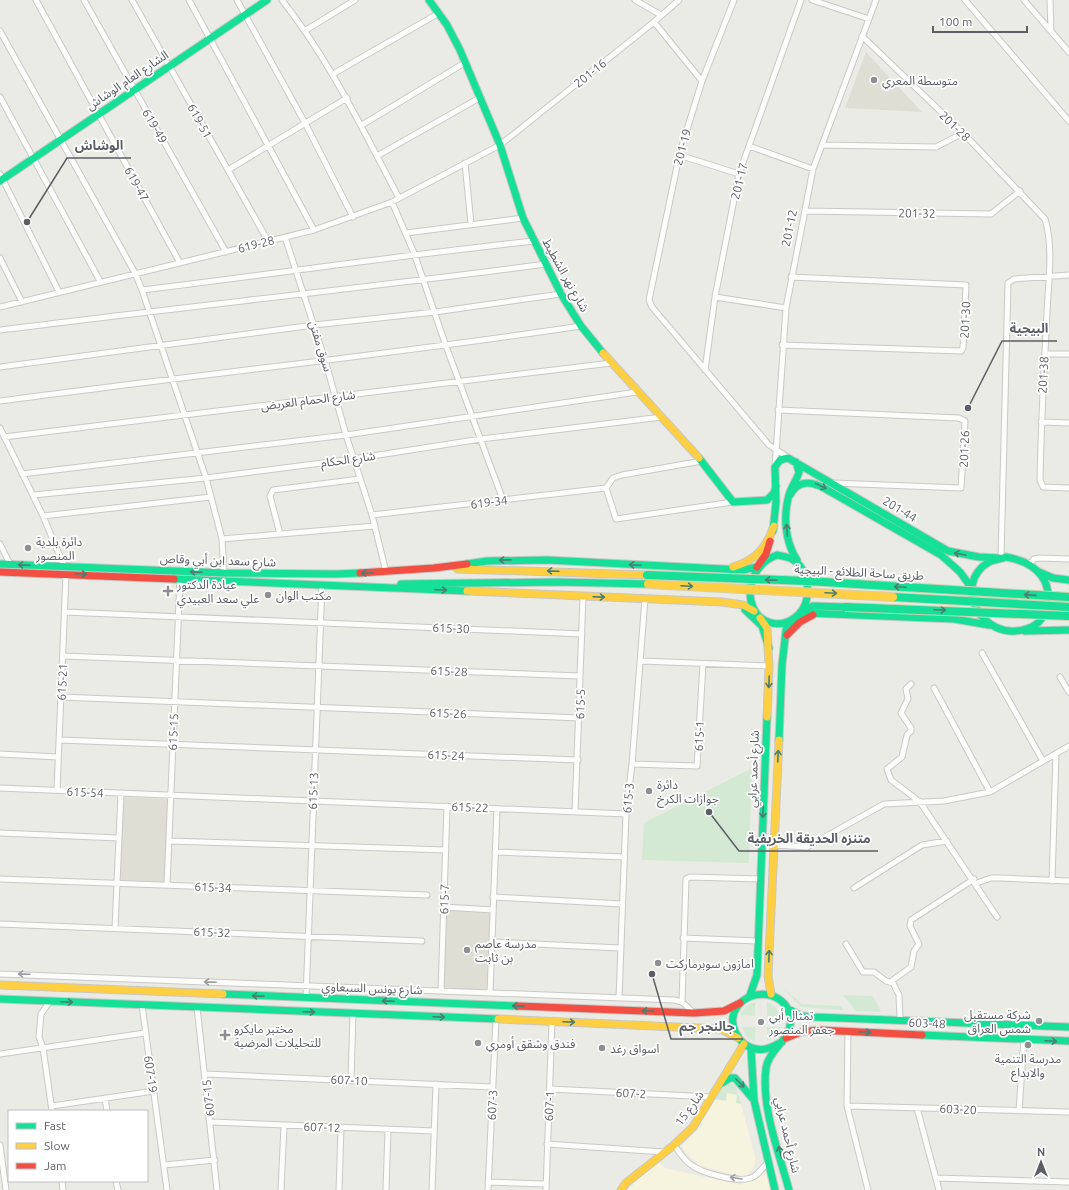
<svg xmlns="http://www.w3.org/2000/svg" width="1069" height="1190" font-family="Ubuntu,'Noto Sans Arabic',sans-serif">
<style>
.commercial{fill:#f6f4de}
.education{fill:#dfded5}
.green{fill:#d3e9d3}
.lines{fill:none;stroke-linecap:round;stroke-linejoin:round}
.street-casing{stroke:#c8c9c8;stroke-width:7}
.fast-casing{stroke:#c7c7c7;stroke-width:9}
.slow-casing{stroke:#c7c7c7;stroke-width:9}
.jam-casing{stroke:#c7c7c7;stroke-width:9}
.street{stroke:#fcfcfb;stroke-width:5}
.fast{stroke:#16e098;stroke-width:7}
.slow{stroke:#ffcf43;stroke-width:7}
.jam{stroke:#f24e42;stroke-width:7}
.fast-bridge-casing{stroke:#d4d0b3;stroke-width:10;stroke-linecap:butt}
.slow-bridge-casing{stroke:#d4d0b3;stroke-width:10;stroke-linecap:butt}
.fast-bridge{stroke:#16e098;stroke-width:8}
.slow-bridge{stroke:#ffcf43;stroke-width:8}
.oneway{stroke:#4a7e71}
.oneway2{stroke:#9b9da0}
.poi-dot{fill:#8d8f92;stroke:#fff;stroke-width:1.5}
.labels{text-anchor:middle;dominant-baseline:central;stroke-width:3.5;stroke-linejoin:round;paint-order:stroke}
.street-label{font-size:12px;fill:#5b5e64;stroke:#fff}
.poi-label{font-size:12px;fill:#5b5e64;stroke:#fff;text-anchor:start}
.leader{fill:none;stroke:#5b5e64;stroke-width:1.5}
.callout-dot{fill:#5b5e64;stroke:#fff;stroke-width:1.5}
.callout-label{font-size:13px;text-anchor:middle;font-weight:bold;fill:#5b5e64;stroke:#fff;stroke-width:3.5;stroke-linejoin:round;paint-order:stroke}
</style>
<rect width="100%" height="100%" fill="#ebebe6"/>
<path class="commercial" d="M734,1084L736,1086L755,1157V1165L747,1176H741L700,1166L686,1153L682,1146L703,1124L701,1122L718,1093Z
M657,1160L665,1168L740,1185L766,1174L770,1190H628Z"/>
<path class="education" d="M866,52L922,112L845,108Z
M123,797L168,799L165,882L120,880Z
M444,907L493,910L490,993L441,991Z"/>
<path class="green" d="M752,768L749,863L642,860L644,823Z
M781,986L802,1004L840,1006L844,1010L801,1007Z
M843,995L873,996L881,1012L856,1011Z
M767,1001L776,1008L781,1016H767Z
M755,1002V1016L740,1015L746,1006Z
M742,1027H755V1042L746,1036Z
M767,1027H781L775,1036L767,1041Z
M729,1082L736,1086L741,1104L736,1103L737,1095L727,1093L726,1101L715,1099L725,1084Z"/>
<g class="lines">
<defs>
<path id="street" d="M36,0L180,263
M84,0L226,252
M132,0L268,241
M189,0L314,230
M237,0L305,123L353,217
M282,0C330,61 363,130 399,198
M635,0L661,15
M734,0L702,81L680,152L649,300L652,307L769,445L789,458
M812,0L869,19
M965,0L1069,121
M1024,0L1069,52
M1050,0L1051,31
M654,22L702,81
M306,30L355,0
M0,31L135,273L142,290L206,478L222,539L224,573
M862,36L963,133L1045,219C1054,248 1048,283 1047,313C1044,369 1041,424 1040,480L1043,487L1069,488
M333,74L439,13
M0,97L100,281
M362,125L466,62
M822,145L936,147L963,133
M749,146L813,169
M679,155L739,174
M377,156L481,97
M465,163L471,224
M228,170L347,98
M0,174L59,292
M392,202L414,253L446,346L503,500
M805,211L991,214L1020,191
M406,233L523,218
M285,237L325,360L346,435L372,515L386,572
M0,258L22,302
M142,290C273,274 403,255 534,241
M715,297L786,308
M0,307L314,230L392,202L500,145L654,22L679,0
M0,330C182,307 364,288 546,264
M782,345L961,351L963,348L966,285L791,277
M1045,354H1069
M0,367L314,325L435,312L561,294
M705,370L715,297L739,174L801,0
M0,401C194,375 388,355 581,326
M778,410L959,418L965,421L961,488L833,483
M1041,422L1069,423
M0,428L43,516L64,566
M4,437L611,363
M775,467L786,308L813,169L876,0
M22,474L346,435L637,392
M606,488L616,519L733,502
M606,488L613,478L622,475L702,461
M33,495L206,478L353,459L481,439L662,417
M372,515L606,488
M43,516L211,497
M280,534L270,496L273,490L360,479
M222,539L375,526
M0,544L10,564
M1001,557L1008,283L1014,279L1069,275
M1030,564L1034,559L1039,558L1069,559
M65,612L582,634
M982,653L1043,761
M63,656L580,676
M641,661L769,666
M1060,677L1069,692
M911,684L906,689L908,699L901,713L911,728V731L907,735L902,757L887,769L891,780L920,802L997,917
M934,688L990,792
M61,697L579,718
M59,740L578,760
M0,754L58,757
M632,764L697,766L703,664
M0,788L626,814
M57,790L66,574
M575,812L583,596
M0,833L119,838
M169,841L446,850
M774,845L807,847L884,804L944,801L990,792L1069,746
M495,852L624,857
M0,879L427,895
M1052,881L1056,754
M977,883L991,878H1001L1069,881
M167,885L180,579
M854,888L922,845L947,841
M493,897L622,904
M444,907L493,910
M0,924L422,941
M115,928L121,793
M683,938L758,941
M492,942L620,948
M846,944L863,972H874L886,981L893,983L899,995L900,1020
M0,974L674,1000L682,1002L694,1013
M893,983V980L911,967L914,951L919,944L910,926L911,920L974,879
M441,991L447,806
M490,993L497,809
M306,997L322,585
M619,998L626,814L632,764L645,599
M50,1001L41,1014L39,1037L43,1048L52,1111
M682,1002L686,879L690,877L761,879
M142,1005L167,1190
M197,1007L217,1190
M848,1031L847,1106L868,1190
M0,1054L145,1033
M206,1074L492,1087
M351,1080L353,1013
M550,1089L712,1097
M105,1098L107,1111
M52,1106L154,1091
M847,1106L1069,1112
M917,1108L939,1190
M1019,1111L1024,1039
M211,1122L434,1131
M547,1144L664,1152
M0,1145L6,1190
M674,1145C679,1151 683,1159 690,1164C701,1173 740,1184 753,1177C759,1174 763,1167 768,1162
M164,1165L215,1160
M936,1178L1069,1182
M62,1181L63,1190
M116,1181L118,1190
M488,1182L546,1184
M281,1190L284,1126
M339,1190L341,1128
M386,1190L388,1129
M432,1190L436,1084
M488,1190L496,1019
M546,1190L552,1021"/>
<path id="fast" d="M429,0L447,25L460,50L500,145L523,218L561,294L581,326L603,353
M0,181L267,0
M699,458L733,502L767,500L774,493L776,486
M796,462L799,472C797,480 791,487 789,495C783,516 785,542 797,560
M790,495C798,480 810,481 824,488L941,555L960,572L968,583L970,590
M773,531L776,502L775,467L780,460L788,458L948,551L979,557L999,558
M777,555C782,556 788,557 792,559C810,569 813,601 798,615C784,629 761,626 753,607C744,586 757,562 777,555Z
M1006,557C1036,562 1057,582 1044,614C1041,622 1033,627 1026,629C982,643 951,584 989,562C993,560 1001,559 1006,557Z
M0,564L224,573L336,574L360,573
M467,564L487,561L547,560L743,570L757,567
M1039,572L1053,578L1069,580
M174,579L467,591
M401,584L557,582L648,584
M745,610L762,626L769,648
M801,612L813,606L845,607
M799,616L807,613L954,619L989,625
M1025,631L1069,630
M779,740L782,665L786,630L794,620
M223,994L517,1006
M750,995L757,975L767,717
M0,999L498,1019
M788,1009L802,1016L813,1017L1069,1027
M922,1035L1069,1041
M782,1042C774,1046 766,1051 756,1049C738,1046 726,1023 737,1007C751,987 784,991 790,1015C795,1038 769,1048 766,1068C761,1108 779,1152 789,1190
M751,1048L754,1100L775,1190
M722,1083L730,1078H735L754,1100"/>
<path id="slow" d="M603,353L699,458
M733,567C755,561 767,547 774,526
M457,569L647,575
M467,591L722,602L743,605L754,611
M760,618L767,628L769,666L767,717
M0,985L223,994
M771,994L768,976L779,740
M498,1019L721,1029L738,1038
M621,1190L626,1183L674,1145L693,1127L744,1044"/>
<path id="jam" d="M757,567L766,554L770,541
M0,572L174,579
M360,573L434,568L467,564
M787,635L800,622L813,615
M517,1006L694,1013L724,1011L740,1003
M786,1038L801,1032L818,1030L922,1035"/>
</defs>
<use href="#street" class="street-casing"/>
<use href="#fast" class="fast-casing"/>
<use href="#slow" class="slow-casing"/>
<use href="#jam" class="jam-casing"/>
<use href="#street" class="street"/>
<use href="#fast" class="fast"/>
<use href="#slow" class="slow"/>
<use href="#jam" class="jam"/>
<defs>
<path id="fast-bridge" d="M647,575L807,581L1069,597
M893,597L1069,607
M845,607L1069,616"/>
<path id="slow-bridge" d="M648,584L893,597"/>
</defs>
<use href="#fast-bridge" class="fast-bridge-casing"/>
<use href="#slow-bridge" class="slow-bridge-casing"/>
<use href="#fast-bridge" class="fast-bridge"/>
<use href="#slow-bridge" class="slow-bridge"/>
</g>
<defs><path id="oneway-shaft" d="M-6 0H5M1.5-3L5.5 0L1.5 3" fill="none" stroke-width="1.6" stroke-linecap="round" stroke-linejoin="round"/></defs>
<g class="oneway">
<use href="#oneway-shaft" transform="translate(821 486) rotate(26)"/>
<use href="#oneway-shaft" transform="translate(787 530) rotate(-94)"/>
<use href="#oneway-shaft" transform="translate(960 554) rotate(-168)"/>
<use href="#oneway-shaft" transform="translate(505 560) rotate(179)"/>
<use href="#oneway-shaft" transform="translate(24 565) rotate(-178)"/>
<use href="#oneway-shaft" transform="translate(635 565) rotate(-177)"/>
<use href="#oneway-shaft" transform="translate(553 571) rotate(-178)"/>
<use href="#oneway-shaft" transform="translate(196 572) rotate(-178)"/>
<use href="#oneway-shaft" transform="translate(367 573) rotate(177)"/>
<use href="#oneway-shaft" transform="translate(81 574) rotate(2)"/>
<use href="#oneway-shaft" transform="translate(771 580) rotate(-178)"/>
<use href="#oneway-shaft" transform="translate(687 586) rotate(3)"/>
<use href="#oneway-shaft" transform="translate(900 587) rotate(-177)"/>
<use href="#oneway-shaft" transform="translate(441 590) rotate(2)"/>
<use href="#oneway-shaft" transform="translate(831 593) rotate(3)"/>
<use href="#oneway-shaft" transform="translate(1030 595) rotate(-176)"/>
<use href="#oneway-shaft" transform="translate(599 597) rotate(2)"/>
<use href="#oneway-shaft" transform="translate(940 610) rotate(2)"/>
<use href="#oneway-shaft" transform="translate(769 682) rotate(92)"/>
<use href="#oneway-shaft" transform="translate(778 756) rotate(-88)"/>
<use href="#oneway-shaft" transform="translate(763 812) rotate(92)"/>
<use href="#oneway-shaft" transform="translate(769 956) rotate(-88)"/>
<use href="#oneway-shaft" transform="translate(258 996) rotate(-178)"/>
<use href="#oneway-shaft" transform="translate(388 1001) rotate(-178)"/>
<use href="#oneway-shaft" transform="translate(67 1002) rotate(2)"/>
<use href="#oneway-shaft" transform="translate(518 1006) rotate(-178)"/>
<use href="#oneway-shaft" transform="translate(648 1011) rotate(-178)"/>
<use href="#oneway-shaft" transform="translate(309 1012) rotate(2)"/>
<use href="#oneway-shaft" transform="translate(439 1017) rotate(2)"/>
<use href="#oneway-shaft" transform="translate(569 1022) rotate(2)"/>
<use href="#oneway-shaft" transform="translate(865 1032) rotate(3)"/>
<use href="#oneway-shaft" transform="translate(1051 1041) rotate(3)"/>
<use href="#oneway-shaft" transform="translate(740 1083) rotate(45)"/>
<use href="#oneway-shaft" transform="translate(780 1152) rotate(-104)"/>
</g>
<g class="oneway2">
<use href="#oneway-shaft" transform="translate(24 974) rotate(-178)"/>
<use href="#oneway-shaft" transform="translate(210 982) rotate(-178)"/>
<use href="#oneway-shaft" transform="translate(736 1178) rotate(-171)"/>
</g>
<g class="poi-dot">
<circle cx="874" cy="80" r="4"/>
<circle cx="28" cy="548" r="4"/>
<path d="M166 585h4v4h4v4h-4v4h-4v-4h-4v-4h4z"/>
<circle cx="268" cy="595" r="4"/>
<circle cx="649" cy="791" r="4"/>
<circle cx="467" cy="950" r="4"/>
<circle cx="658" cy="963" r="4"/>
<circle cx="1039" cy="1021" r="4"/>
<circle cx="761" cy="1022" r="4"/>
<path d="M223 1029h4v4h4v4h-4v4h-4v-4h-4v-4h4z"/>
<circle cx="478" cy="1043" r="4"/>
<circle cx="1028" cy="1045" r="4"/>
<circle cx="602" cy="1048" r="4"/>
</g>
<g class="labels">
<g class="street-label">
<text transform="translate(590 73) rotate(-39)">201-16</text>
<text transform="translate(127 80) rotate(-34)">الشارع العام الوشاش</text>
<text transform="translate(200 121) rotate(61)">619-51</text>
<text transform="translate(155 126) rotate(60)">619-49</text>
<text transform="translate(955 126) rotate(44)">201-28</text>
<text transform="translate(682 147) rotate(-75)">201-19</text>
<text transform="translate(739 181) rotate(-76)">201-17</text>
<text transform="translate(137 184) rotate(61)">619-47</text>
<text transform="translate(917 213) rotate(1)">201-32</text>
<text transform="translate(789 228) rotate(-78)">201-12</text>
<text transform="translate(256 244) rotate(-14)">619-28</text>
<text transform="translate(566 275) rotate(61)">شارع نهر الشطيط</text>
<text transform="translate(965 320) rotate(-87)">201-30</text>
<text transform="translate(321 346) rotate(73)">سوق مفتن</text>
<text transform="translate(1043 375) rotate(-87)">201-38</text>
<text transform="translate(308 400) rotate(-7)">شارع الحمام العريض</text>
<text transform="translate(964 449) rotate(-88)">201-26</text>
<text transform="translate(348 459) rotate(-8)">شارع الحكام</text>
<text transform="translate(489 502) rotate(-7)">619-34</text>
<text transform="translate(900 509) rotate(31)">201-44</text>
<text transform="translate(218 560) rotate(2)">شارع سعد ابن أبي وقاص</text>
<text transform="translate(859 572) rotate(3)">طريق ساحة الطلائع - البيجية</text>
<text transform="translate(451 628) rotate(2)">615-30</text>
<text transform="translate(449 671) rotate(2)">615-28</text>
<text transform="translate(62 682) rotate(-87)">615-21</text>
<text transform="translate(580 704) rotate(-88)">615-5</text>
<text transform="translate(448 713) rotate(2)">615-26</text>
<text transform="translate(173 732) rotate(-88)">615-15</text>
<text transform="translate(699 736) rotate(-87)">615-1</text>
<text transform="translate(446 755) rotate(2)">615-24</text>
<text transform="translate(753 769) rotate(-88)">شارع أحمد عرابي</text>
<text transform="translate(313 791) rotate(-88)">615-13</text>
<text transform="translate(85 792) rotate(3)">615-54</text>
<text transform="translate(628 798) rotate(-84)">615-3</text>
<text transform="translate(470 807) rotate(2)">615-22</text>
<text transform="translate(213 887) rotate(2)">615-34</text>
<text transform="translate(444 899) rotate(-88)">615-7</text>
<text transform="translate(212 932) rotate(2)">615-32</text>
<text transform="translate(372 988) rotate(2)">شارع يونس السبعاوي</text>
<text transform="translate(927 1023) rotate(3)">603-48</text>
<text transform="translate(151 1074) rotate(82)">607-19</text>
<text transform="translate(349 1080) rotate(3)">607-10</text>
<text transform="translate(631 1093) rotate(3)">607-2</text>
<text transform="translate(208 1098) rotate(-96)">607-15</text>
<text transform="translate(492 1105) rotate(-87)">607-3</text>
<text transform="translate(549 1106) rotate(-87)">607-1</text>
<text transform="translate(689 1108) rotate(-54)">شارع 15</text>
<text transform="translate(958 1109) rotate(2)">603-20</text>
<text transform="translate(322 1127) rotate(2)">607-12</text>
<text transform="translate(788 1135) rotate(77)">شارع أحمد عرابي</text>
</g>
<g class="poi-label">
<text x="882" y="80">متوسطة المعري</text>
<text x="36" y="541">دائرة بلدية<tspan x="36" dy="14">المنصور</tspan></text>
<text x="177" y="584">عيادة الدكتور<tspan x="177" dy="14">علي سعد العبيدي</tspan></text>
<text x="276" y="595">مكتب الوان</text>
<text x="657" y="784">دائرة<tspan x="657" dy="14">جوازات الكرخ</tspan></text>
<text x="475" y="943">مدرسة عاصم<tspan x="475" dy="14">بن ثابت</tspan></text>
<text x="666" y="963">امازون سوبرماركت</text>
<text x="1031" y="1014" text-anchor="end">شركة مستقبل<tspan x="1031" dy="14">شمس العراق</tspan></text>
<text x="769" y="1015">تمثال أبي<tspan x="769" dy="14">جعفر المنصور</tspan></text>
<text x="234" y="1028">مختبر مايكرو<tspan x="234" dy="14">للتحليلات المرضية</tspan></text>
<text x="486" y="1043">فندق وشقق أومري</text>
<text x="610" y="1048">اسواق رغد</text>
<text x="1028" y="1058" text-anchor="middle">مدرسة التنمية<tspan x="1028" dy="14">والابداع</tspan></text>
</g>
</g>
<path class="leader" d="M27 222L67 158H131M968 408L1002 341H1057M709 812L739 851H878M652 974L671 1039H743"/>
<g class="callout-dot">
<circle cx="27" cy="222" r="4"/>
<circle cx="968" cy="408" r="4"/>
<circle cx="709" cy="812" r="4"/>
<circle cx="652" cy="974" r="4"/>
</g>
<g class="callout-label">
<text x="99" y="150">الوشاش</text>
<text x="1029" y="333">البيجية</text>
<text x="809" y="843">متنزه الحديقة الخريفية</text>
<text x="707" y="1031">جالنجر جم</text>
</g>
<rect x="8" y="1110" width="140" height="72" fill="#ffffff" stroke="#bdbfc1"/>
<rect x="16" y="1123" width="20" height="6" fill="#16e098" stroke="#bdbfc1"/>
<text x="44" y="1130" font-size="12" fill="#5b5e64">Fast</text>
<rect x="16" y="1143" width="20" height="6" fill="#ffcf43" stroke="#bdbfc1"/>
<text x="44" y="1150" font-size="12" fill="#5b5e64">Slow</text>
<rect x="16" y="1163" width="20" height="6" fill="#f24e42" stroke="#bdbfc1"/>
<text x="44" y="1170" font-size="12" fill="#5b5e64">Jam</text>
<g transform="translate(1041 1162)" stroke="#ffffff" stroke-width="3" paint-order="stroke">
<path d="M0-3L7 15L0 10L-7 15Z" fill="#5b5e64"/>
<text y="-6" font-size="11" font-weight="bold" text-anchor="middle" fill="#5b5e64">N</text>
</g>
<path d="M933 26v6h94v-6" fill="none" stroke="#5b5e64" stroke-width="2"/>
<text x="939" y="26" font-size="12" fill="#5b5e64" stroke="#ffffff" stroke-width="3" paint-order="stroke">100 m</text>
</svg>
